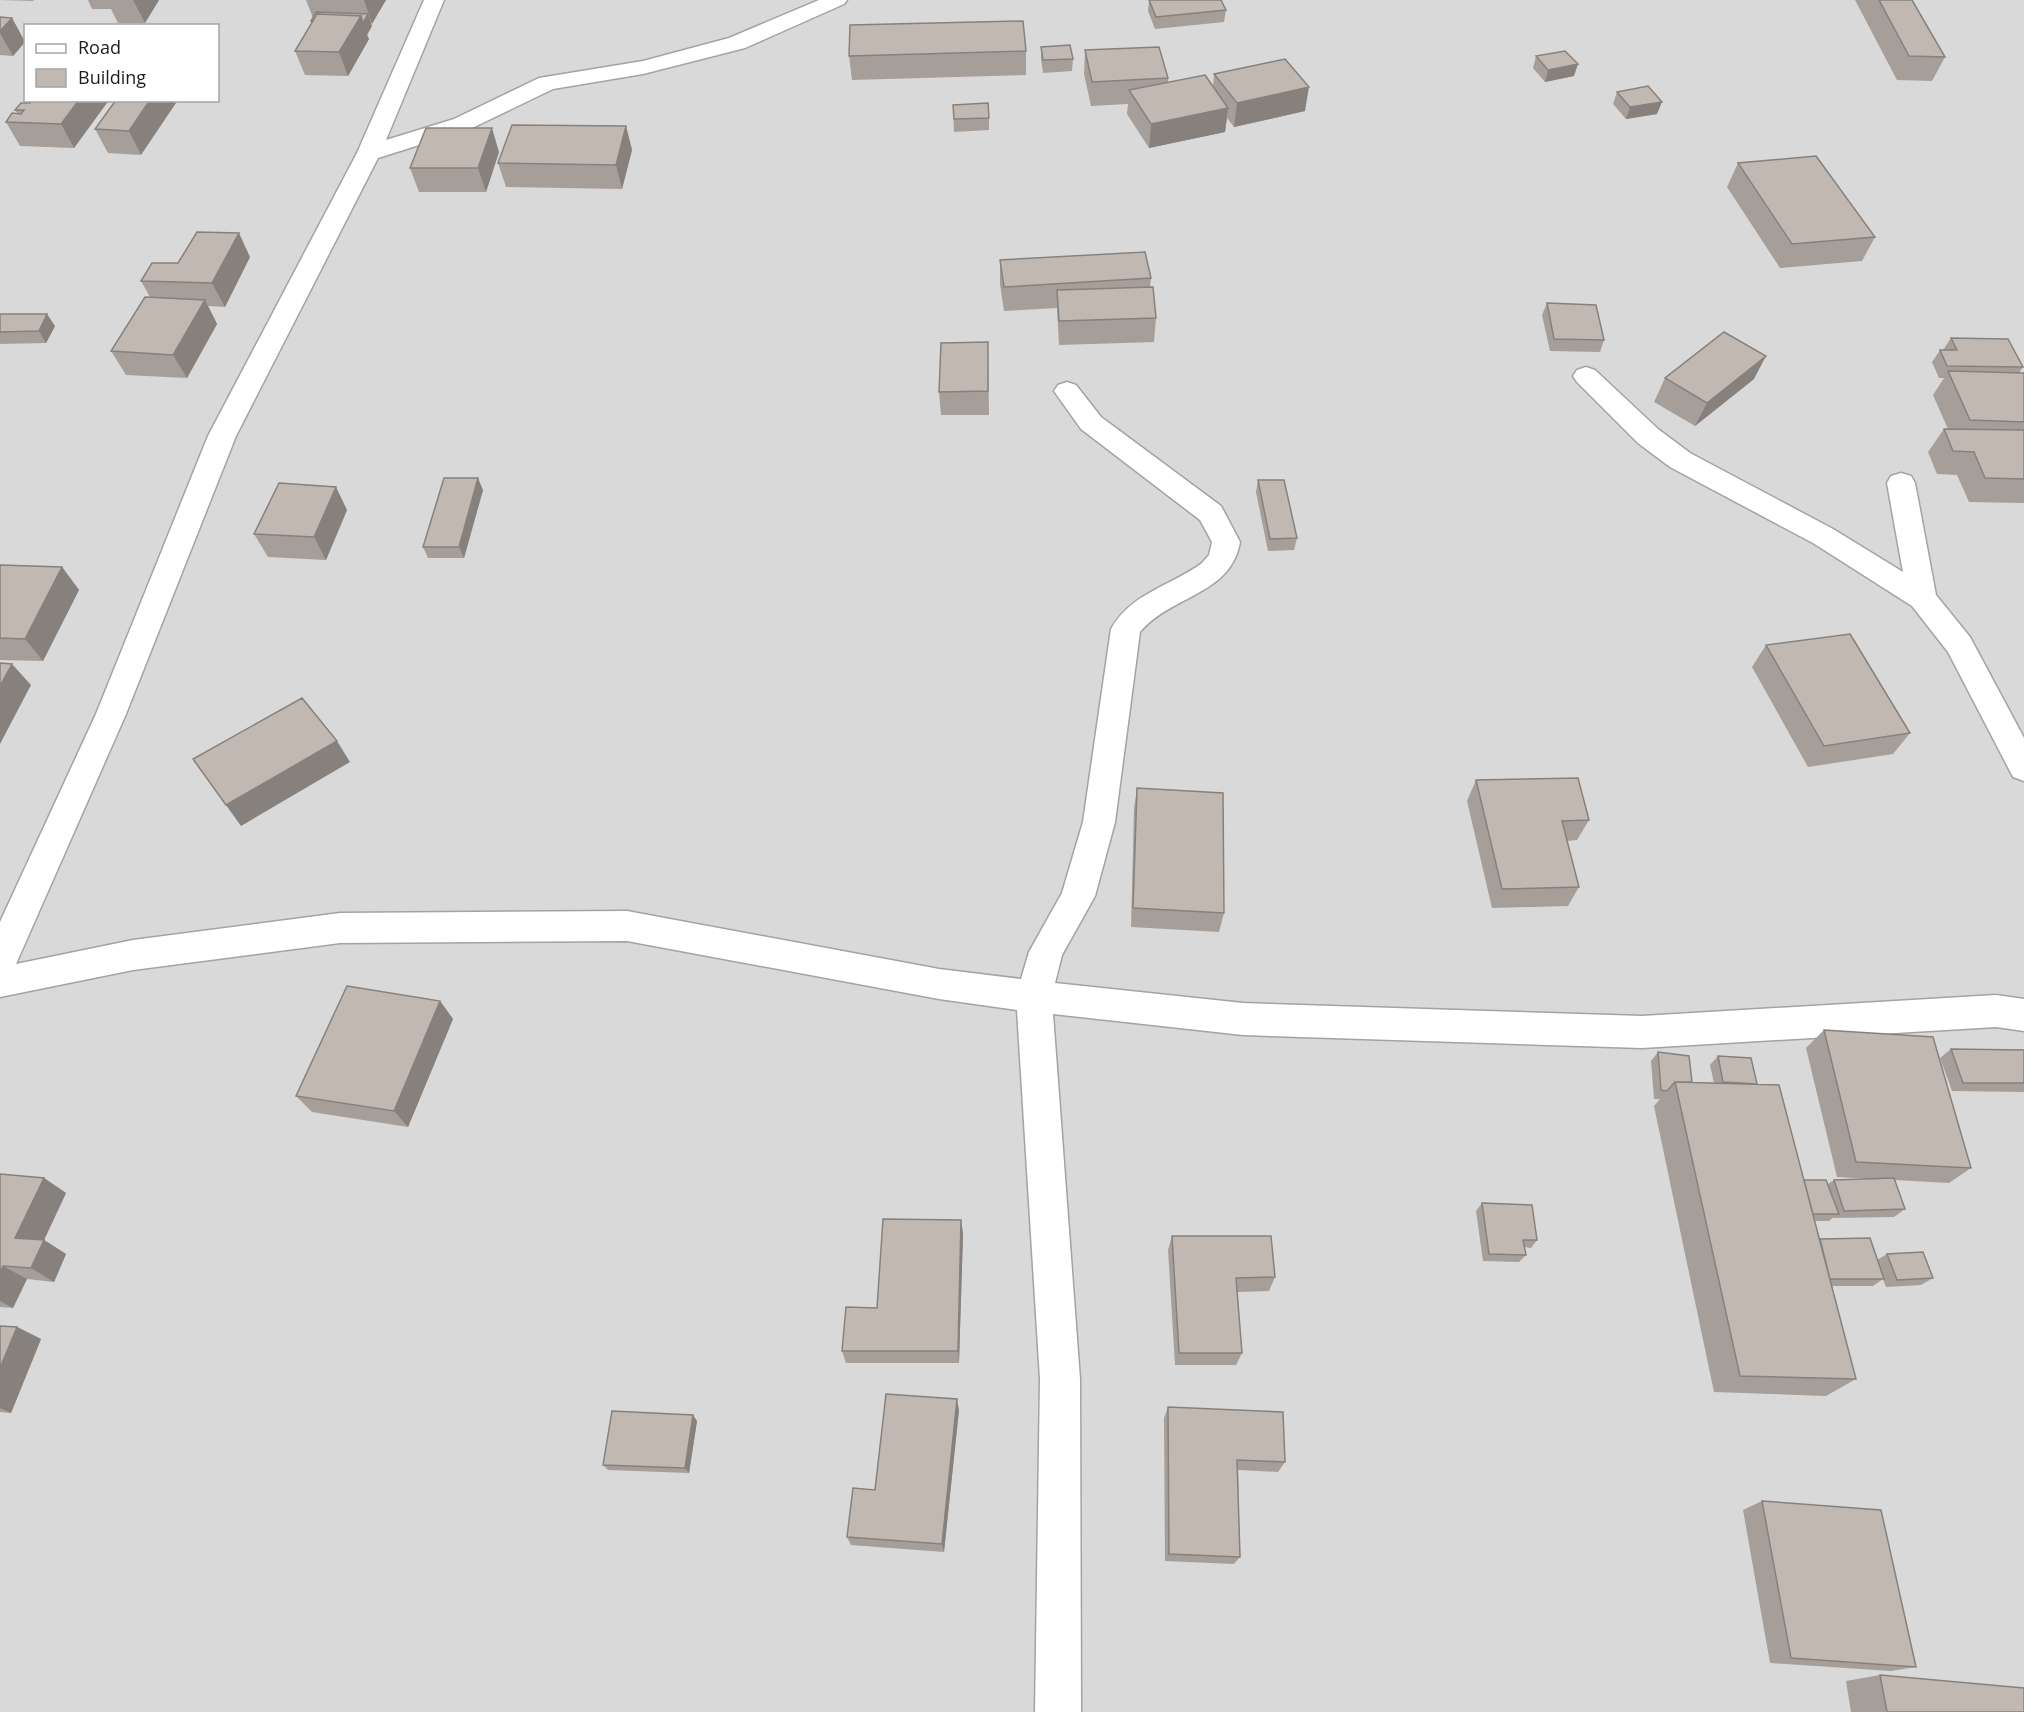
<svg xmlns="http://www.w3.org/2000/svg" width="2024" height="1712" font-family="'Open Sans',sans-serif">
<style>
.residential{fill:#dad9d9;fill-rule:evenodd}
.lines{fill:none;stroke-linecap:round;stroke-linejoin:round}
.street-casing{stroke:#a3a3a3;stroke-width:3}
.street{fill:#fff;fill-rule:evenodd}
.wall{fill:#a69e99}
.shaded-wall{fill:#87817d}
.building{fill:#c1b8b2;stroke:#87817d;stroke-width:1.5}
</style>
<rect width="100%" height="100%" fill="#ede9e2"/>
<path class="residential" d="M0,0H2024V1712H0ZM26,26H218V100H26Z"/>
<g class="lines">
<defs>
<path id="street" d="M424,0H444L386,140L454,119L539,78L643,61L729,38L819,0H847L844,4L745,48L643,74L553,89L470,129L378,158L236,436L126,714L16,964L133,940L340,913L627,911L939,969L1021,979L1029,952L1062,893L1083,822L1111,629C1131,593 1171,586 1202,563L1209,555L1212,542L1200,520L1081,429L1054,391L1058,385L1067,382L1076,385L1101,417L1221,506L1240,542C1231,595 1171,595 1140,632L1115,822L1095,896L1062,955L1055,983L1243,1003L1642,1016L1996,995L2024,999V1031L1996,1027L1642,1048L1243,1035L1053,1014L1080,1379L1081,1712H1035L1040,1379L1017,1010L939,999L627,941L340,943L133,970L0,997V922L96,714L208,436L357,153Z
M1586,367L1595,370L1658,429L1690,453L1833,529L1903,572L1887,483L1891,476L1901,473L1911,476L1915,483L1936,595L1970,637L2024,738V781L2013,777L1948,652L1912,606L1813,543L1670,467L1638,443L1577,382L1573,376L1577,370Z"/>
</defs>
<use href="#street" class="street-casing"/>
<use href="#street" class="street"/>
</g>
<path class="wall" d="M0,0H34L33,1Z
M88,0H159L145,23H118L111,9H92Z
M306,0H386L371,24L372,26L367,35L369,39L348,76L305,75L295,51L312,23L311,21L313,18Z
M1149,0H1221L1226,10L1224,22L1155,29L1148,11Z
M1855,0H1912L1945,57L1932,81L1897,80Z
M0,17L12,18L25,42L13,56L0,55Z
M1041,47L1073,59L1072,71L1043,73L1041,59Z
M1085,50L1168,78V83L1213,87L1214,74L1305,111L1234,127L1227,118L1225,132L1149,148L1127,114L1128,104L1091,106L1084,74Z
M1026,51V75L852,80L849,56Z
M1536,56L1574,76L1545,82L1533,68Z
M1617,92L1657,114L1626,119L1613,104Z
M26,96V100H109L74,148L20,146L6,122L18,114L15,110L26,103L24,99Z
M116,100L141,155L108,153L95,129Z
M953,105L989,118V130L954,132Z
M626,126L632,150L622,189L506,187L498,163Z
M499,152L486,192H419L410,168Z
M1738,163L1875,237L1862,261L1780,268L1727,187Z
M250,257L225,307L208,306L217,324L187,378L126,375L111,351L150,297L141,281L178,263Z
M1000,260L1151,278L1150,287L1156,318L1154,342L1059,345L1057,308L1004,311L1000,284Z
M1547,303L1604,340L1600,352L1550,351L1542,315Z
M0,314L55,326L46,343L0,344Z
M1951,338L2023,367L2019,373H2024V503L1969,502L1957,475L1937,474L1928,452L1944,429H1948L1933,395L1944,378H1939L1932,362L1940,350H1943Z
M988,342L989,415H941L939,392Z
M1665,378L1754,379L1695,426L1654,402Z
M1258,480L1297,538L1294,550L1268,551L1256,492Z
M483,490L464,558H428L423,547Z
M347,510L326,560L268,557L254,534Z
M0,565L62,567L79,590L43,661L0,660Z
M1766,645L1910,733L1893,754L1808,767L1752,667Z
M1476,780L1589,820L1577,840L1567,841L1579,887L1568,906L1492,908L1467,801Z
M1137,788L1224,913L1219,932L1131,927L1134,809Z
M440,1001L453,1019L408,1127L312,1112L296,1096Z
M1824,1030L1971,1168L1949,1183L1895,1180L1905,1209L1894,1217L1834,1218V1217L1829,1221H1815L1820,1239L1877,1260L1887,1254L1933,1278L1921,1285L1886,1287L1883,1279L1873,1286H1832L1856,1379L1826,1396L1714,1392L1654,1106L1660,1099H1654L1651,1061L1658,1052L1692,1082L1714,1083L1710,1065L1718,1056L1757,1084L1804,1180L1828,1184L1834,1180L1872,1179L1837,1177L1806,1048Z
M1951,1049L2024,1050V1092L1952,1091L1940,1058Z
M0,1174L44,1178L66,1193L44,1240L66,1254L54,1282L27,1279L13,1308L0,1307Z
M1482,1203L1537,1240L1531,1248L1524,1247L1526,1255L1519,1262L1483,1261L1476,1211Z
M961,1220L963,1234L959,1363H846L842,1351L877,1308Z
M1172,1236L1275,1277L1269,1291L1237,1292L1242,1353L1236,1365H1175L1168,1250Z
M0,1326L17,1327L41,1339L11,1413L0,1412Z
M1168,1407L1285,1462L1278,1472L1238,1470L1240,1557L1234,1564L1165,1561L1164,1418Z
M959,1410L944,1552L851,1545L847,1537L875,1490Z
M697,1421L689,1473L608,1470L603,1465Z
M1762,1501L1916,1667L1891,1671L1770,1663L1743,1510Z
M1880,1675L2024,1712H1851L1846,1681Z"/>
<path class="shaded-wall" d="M133,0H159L145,23Z
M364,0H386L372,24Z
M368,14L372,26L367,35L369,39L348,76L339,52L361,16Z
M12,18L25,42L13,56L0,33V31Z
M1578,64L1574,76L1545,82L1548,70Z
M1309,87L1305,111L1234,127L1237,103Z
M79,100H109L74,148L61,124Z
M150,100H178L141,155L129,131Z
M1662,102L1657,114L1626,119L1630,107Z
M1228,108L1225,132L1149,148L1151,124Z
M626,126L632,150L622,189L616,165Z
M492,128L499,152L486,192L478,168Z
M239,233L250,257L225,307L212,283Z
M205,300L217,324L187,378L173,355Z
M47,314L55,326L46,343L39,331Z
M1766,356L1754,379L1695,426L1707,403Z
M478,478L483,490L464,558L459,547Z
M336,487L347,510L326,560L314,537Z
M62,567L79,590L43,661L25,639Z
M12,664L31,685L0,744V686Z
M337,741L350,762L241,826L226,805Z
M440,1001L453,1019L408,1127L394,1111Z
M44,1178L66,1193L44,1240L66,1254L54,1282L31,1268L15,1238Z
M961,1220L963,1234L959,1363L958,1351Z
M3,1266L27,1279L13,1308L0,1301V1272Z
M17,1327L41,1339L11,1413L0,1408V1368Z
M957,1399L959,1410L944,1552L942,1544Z
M693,1415L697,1421L689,1473L685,1468Z"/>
<path class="building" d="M1149,0H1221L1226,10L1156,17Z
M1879,0H1912L1945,57L1909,56Z
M316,12L368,14L363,23L361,16L317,14L313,21H311Z
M317,14L361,16L339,52L295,51Z
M0,17L12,18L0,31Z
M1023,21L1026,51L849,56L850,25Z
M1070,45L1073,59L1043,60L1041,47Z
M1159,47L1168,78L1092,82L1085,50Z
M1565,51L1578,64L1548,70L1536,56Z
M1285,59L1309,87L1237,103L1214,74Z
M1205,75L1228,108L1151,124L1129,90Z
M1648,86L1662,102L1630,107L1617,92Z
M32,100H79L61,124L6,122L12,113L21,114L24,110H15L21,103H30Z
M116,100H150L129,131L95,129Z
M988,103L989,118L954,119L953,105Z
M512,125L626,126L616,165L498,163Z
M426,128H492L478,168H410Z
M1816,156L1875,237L1792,244L1738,163Z
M197,232L239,233L212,283L141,281L152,263H178Z
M1145,252L1151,278L1004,287L1000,260Z
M1153,287L1156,318L1059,321L1057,290Z
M145,297L205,300L173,355L111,351Z
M1547,303L1596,305L1604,340L1554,339Z
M0,314H47L39,331L0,332Z
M1724,332L1766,356L1707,403L1665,378Z
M1951,338L2008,339L2023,367L1947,366L1940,350H1957Z
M988,342V391L939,392L941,343Z
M1948,371L2024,373V422L1970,420Z
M1944,429L2024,430V479L1985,478L1974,452L1953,451Z
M444,478H478L459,547H423Z
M1258,480H1284L1297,538L1270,539Z
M279,483L336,487L314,537L254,534Z
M0,565L62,567L25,639L0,638Z
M1850,634L1910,733L1824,746L1766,645Z
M0,663L12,664L0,686Z
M302,698L337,741L226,805L193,759Z
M1578,778L1589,820L1562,821L1579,887L1502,889L1476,780Z
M1137,788L1223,793L1224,913L1133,908Z
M347,986L440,1001L394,1111L296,1096Z
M1824,1030L1933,1037L1971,1168L1856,1162Z
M1951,1049L2024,1050V1083H1963Z
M1658,1052L1689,1056L1692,1082H1675L1667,1091L1661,1090Z
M1718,1056L1751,1058L1757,1084L1723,1082Z
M1675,1082L1779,1085L1856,1379L1740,1376Z
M0,1174L44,1178L15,1238L44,1240L31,1268L3,1266L0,1272Z
M1894,1178L1905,1209L1844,1211L1834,1180Z
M1804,1180H1826L1839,1214H1813Z
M1482,1203L1532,1205L1537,1240H1523L1526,1255L1489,1254Z
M883,1219L961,1220L958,1351H842L846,1307L877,1308Z
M1172,1236H1271L1275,1277L1236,1278L1242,1353H1179Z
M1870,1238L1884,1279H1830L1820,1239Z
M1923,1252L1933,1278L1897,1280L1887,1254Z
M0,1326L17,1327L0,1368Z
M886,1394L957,1399L942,1544L847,1537L853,1488L875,1490Z
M1168,1407L1283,1412L1285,1462L1237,1460L1240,1557L1169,1554Z
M612,1411L693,1415L685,1468L603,1465Z
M1762,1501L1881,1510L1916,1667L1791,1658Z
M1880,1675L2024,1688V1712H1887Z"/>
<rect x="24" y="24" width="195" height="78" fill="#ffffff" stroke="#a4a4a4" stroke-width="1.5"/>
<rect x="36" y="44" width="30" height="9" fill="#ffffff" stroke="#a4a4a4" stroke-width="1.5"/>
<text x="78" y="54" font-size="18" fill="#1c1c1c">Road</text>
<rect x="36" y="69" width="30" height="18" fill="#c1b8b2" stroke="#a4a4a4" stroke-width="1.5"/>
<text x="78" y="84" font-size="18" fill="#1c1c1c">Building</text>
</svg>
